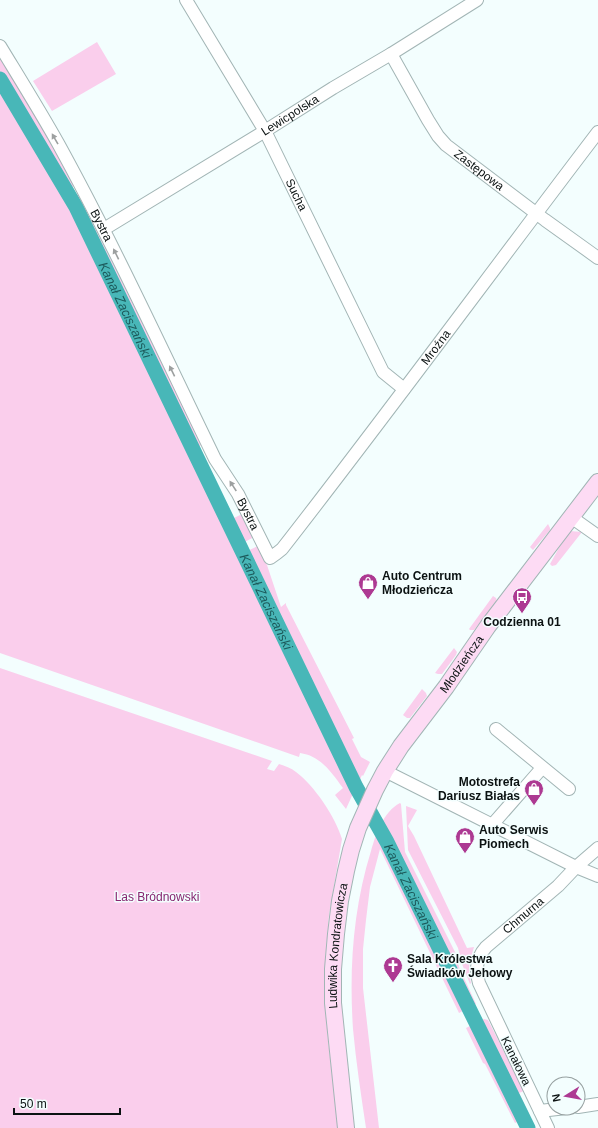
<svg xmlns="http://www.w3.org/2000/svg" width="598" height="1128" font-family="Helvetica,sans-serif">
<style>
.green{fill:#faceec}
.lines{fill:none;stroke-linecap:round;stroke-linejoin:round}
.canal{stroke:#48b7b8;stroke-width:15}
.minor-casing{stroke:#a2b5b5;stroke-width:14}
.secondary-casing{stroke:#a2b5b5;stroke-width:18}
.minor{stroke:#fff;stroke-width:12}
.secondary{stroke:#fddbf4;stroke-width:16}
.oneway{fill:#9da0a0}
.labels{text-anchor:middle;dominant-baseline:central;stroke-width:3;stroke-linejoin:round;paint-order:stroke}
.street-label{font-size:12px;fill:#0b1212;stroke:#f3fefe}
.poi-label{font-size:12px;font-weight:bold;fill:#0b1212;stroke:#f3fefe;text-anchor:start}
.park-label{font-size:12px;fill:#862771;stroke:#f3fefe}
.water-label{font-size:13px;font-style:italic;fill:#1c5a5b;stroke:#f3fefe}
</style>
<rect width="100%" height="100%" fill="#f3fefe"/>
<path class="green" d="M97,42L116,74L52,111L33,81Z
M0,57L52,143L74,186L68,189L0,75Z
M0,83L74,208L355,789L346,809L335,795L343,788C331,772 321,756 300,753L299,757L0,653Z
M78,194L203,444L196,448L232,519L242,514L254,537L241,544L73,197Z
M548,524L550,528V530L533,550L530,547Z
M570,531L582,532L556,565L552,566L550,564L565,537Z
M258,546L267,565L281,607L286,603V605L354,738L352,739L361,757L370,762L363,776L362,775L358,784L245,552Z
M493,596L496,598L497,601L474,630H470L469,629Z
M454,648L457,652L456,655L442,674H438L435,673Z
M0,668L272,761L267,769L274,771L279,764C285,766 291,768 296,772C314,785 336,818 342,839L329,915L325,962L324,994L328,1040L338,1128H0Z
M422,689L426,693L427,696L410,718H407L403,715Z
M400,803L401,804L405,852L456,954L459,967L476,1004L459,1013L380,849L370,887L366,920L363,949V988L379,1128H366C361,1095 356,1062 353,1029C349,969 353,909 371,851C376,834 383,812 400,803Z
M406,806L417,810L408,826L414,836L467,948L474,947C470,961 467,968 471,983L470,984L462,964L458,948L408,850Z
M484,1019L488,1020L524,1091L519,1093L530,1116L515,1123L485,1064L483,1063L466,1028Z"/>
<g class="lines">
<path class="canal" id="s1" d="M0,79L76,207L356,787L387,842L528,1128"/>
<defs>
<g id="minor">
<path id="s2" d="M186,0L265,131L383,372L404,389"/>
<path id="s3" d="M0,46C20,79 40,111 59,145C115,247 164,354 215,459L238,494L270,558L277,553L282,549C389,412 492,271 598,132"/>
<path id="s4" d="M391,54L428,120L438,136L446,145L545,220L598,258"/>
<path id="s5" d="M104,229L265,131L333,88L391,54L477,0"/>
<path d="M571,517L598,536"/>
<path d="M496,729L569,789"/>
<path d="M385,771L576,867L598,876"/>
<path d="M492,825L542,768"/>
<path d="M578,1107L598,1104"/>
<path d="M540,1111L566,1108"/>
<path id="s6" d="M548,1128L479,983C475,970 476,958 486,947L558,886L576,867L598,848"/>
</g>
<g id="secondary">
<path id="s7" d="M346,1128L333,1003V969L336,934L340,901L346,871L351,850L358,828L375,790L385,771L401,746L446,687L488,626L598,482"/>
</g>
</defs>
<use href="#minor" class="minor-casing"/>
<use href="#secondary" class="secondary-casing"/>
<use href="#minor" class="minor"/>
<use href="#secondary" class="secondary"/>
</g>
<defs><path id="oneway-solid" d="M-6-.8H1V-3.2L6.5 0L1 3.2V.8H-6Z"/></defs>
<g class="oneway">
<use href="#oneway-solid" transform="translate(55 139) rotate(-120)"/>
<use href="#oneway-solid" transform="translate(116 254) rotate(-116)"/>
<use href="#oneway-solid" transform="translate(172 371) rotate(-116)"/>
<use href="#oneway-solid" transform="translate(233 486) rotate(-123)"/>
</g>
<defs>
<symbol id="shop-pin" viewBox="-11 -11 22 30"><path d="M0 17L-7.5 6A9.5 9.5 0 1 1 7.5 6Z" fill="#ad3992" stroke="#f3fefe"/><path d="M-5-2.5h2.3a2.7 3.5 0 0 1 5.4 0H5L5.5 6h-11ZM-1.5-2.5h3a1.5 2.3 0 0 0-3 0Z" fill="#fff"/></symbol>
<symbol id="bus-pin" viewBox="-11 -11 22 30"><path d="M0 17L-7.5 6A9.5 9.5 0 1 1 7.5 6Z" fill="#ad3992" stroke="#f3fefe"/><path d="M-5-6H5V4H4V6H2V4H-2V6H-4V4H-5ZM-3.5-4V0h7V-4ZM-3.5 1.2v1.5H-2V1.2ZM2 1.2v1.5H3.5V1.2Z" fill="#fff"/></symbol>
<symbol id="church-pin" viewBox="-11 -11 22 30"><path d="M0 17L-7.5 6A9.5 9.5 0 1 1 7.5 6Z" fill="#ad3992" stroke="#f3fefe"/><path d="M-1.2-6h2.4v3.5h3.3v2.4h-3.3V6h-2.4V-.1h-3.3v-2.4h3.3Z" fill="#fff"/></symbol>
</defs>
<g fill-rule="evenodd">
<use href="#shop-pin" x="357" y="572" width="22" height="30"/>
<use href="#bus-pin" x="511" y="586" width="22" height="30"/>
<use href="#shop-pin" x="523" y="778" width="22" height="30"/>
<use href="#shop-pin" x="454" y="826" width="22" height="30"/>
<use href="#church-pin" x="382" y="955" width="22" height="30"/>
</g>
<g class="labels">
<g class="street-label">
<text stroke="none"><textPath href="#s5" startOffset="218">Lewicpolska</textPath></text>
<text stroke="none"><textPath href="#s4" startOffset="148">Zastępowa</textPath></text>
<text stroke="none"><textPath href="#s2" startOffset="224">Sucha</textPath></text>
<text stroke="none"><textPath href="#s3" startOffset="206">Bystra</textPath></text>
<text stroke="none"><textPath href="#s3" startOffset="848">Mroźna</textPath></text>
<text stroke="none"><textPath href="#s3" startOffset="530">Bystra</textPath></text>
<text stroke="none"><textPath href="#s7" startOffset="498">Młodzieńcza</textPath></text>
<text stroke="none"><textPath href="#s6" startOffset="248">Chmurna</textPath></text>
<text stroke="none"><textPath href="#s7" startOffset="183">Ludwika Kondratowicza</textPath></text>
<text transform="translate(516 1061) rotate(64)">Kanałowa</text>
</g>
<g class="poi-label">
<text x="382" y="576">Auto Centrum<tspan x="382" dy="14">Młodzieńcza</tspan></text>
<text x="522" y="622" text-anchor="middle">Codzienna 01</text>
<text x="520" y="782" text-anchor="end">Motostrefa<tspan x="520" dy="14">Dariusz Białas</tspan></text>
<text x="479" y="830">Auto Serwis<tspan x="479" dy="14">Piomech</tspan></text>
<text x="407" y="959">Sala Królestwa<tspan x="407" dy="14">Świadków Jehowy</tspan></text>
</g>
<g class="park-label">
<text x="157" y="897">Las Bródnowski</text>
</g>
<g class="water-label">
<text stroke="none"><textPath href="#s1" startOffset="263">Kanał Zaciszański</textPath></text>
<text stroke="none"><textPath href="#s1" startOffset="587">Kanał Zaciszański</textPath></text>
<text stroke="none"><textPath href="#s1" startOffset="911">Kanał Zaciszański</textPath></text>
</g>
</g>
<g transform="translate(566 1096) rotate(259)"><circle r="19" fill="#f3fefe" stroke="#96a0a0"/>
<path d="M0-3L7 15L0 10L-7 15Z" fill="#ad3992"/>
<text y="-6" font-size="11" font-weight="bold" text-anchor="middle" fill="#0b1212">N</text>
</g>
<path d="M14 1108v6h106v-6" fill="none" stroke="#0b1212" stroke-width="2"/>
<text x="20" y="1108" font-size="12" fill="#0b1212" stroke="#f3fefe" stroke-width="3" paint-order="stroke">50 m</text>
</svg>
